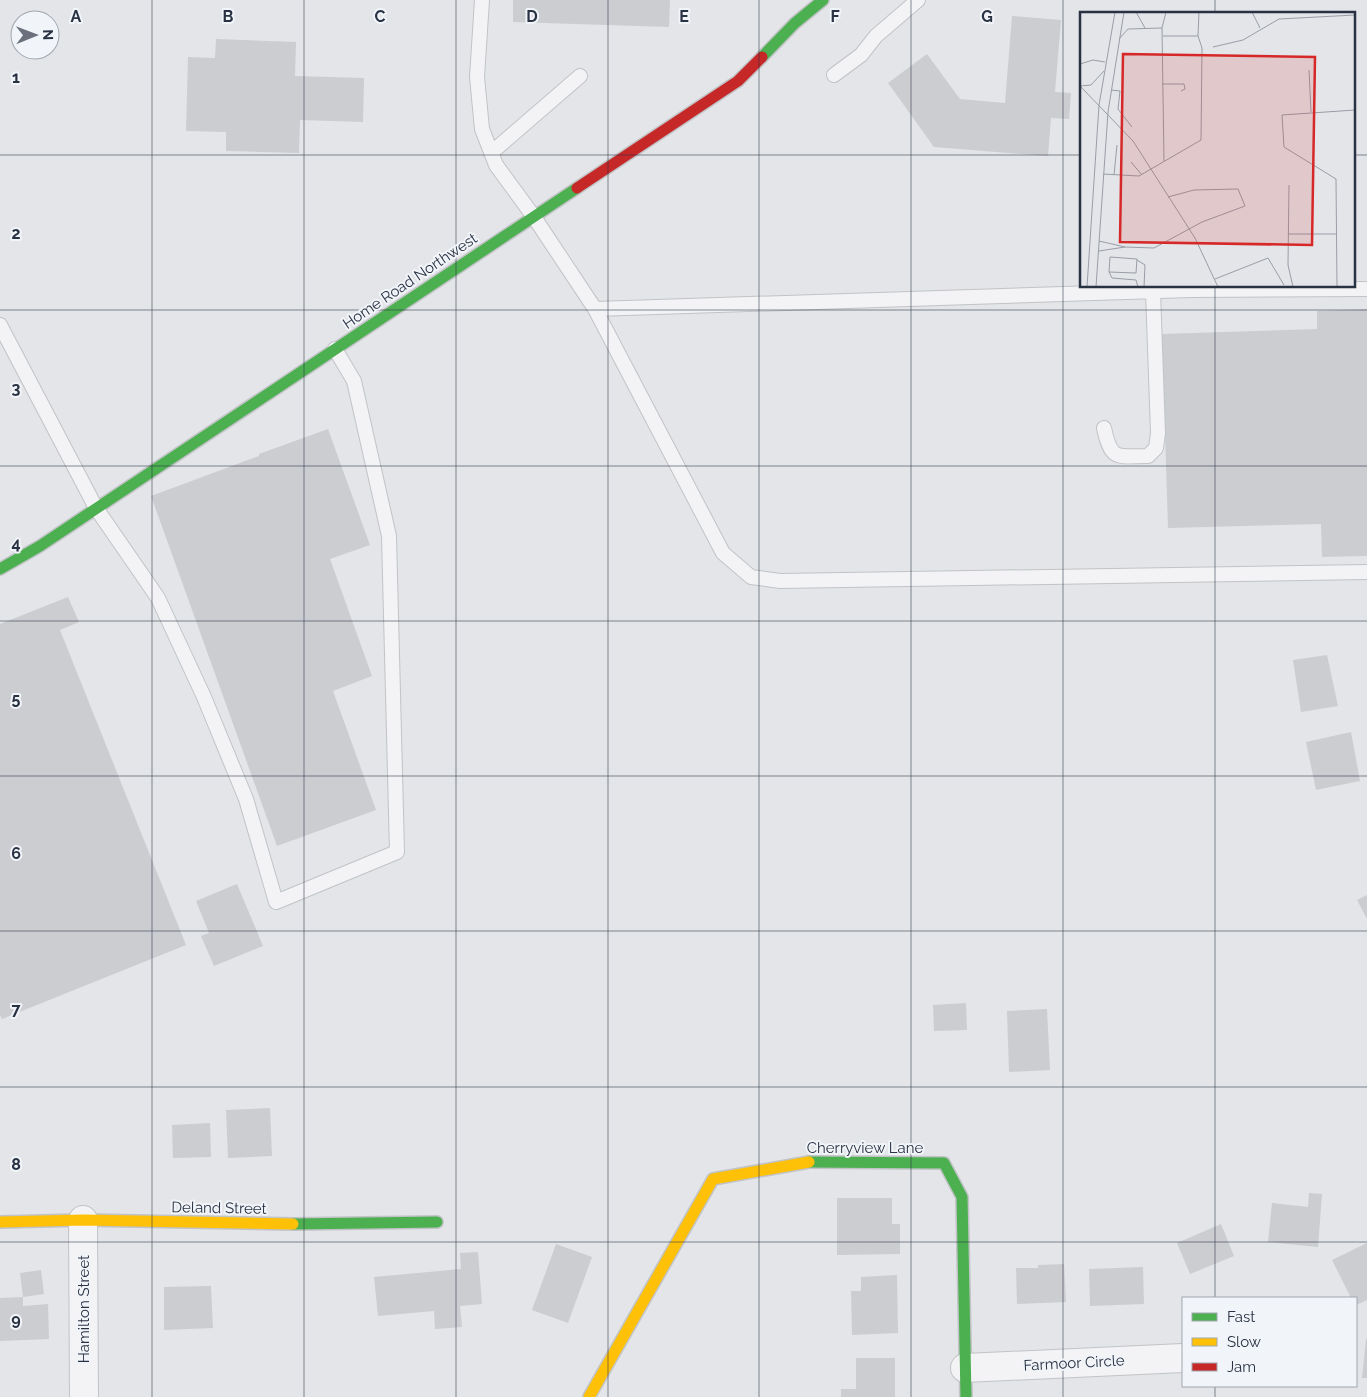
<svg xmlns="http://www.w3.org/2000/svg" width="1367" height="1397" font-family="Raleway,sans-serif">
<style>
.building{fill:#cbcdd1}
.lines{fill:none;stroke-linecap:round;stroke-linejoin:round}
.lane-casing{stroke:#c1c3c6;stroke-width:16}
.street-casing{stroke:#c1c3c6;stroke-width:30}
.fast-casing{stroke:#c1c3c6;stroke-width:14}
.slow-casing{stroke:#c1c3c6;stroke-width:14}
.jam-casing{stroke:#c1c3c6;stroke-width:14}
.lane{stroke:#f3f3f5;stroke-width:14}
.street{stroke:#f3f3f5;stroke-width:28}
.fast{stroke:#4caf50;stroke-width:11}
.slow{stroke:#ffc107;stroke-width:11}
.jam{stroke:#c62828;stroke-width:11}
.grid{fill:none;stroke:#293243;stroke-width:1;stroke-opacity:0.55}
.labels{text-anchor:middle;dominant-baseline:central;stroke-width:4;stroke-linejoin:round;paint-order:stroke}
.street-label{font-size:15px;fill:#293243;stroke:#f1f4f8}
.inset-road{fill:none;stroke:#999da6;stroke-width:1}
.view{fill:#d62828;fill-opacity:0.15;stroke:#d62828;stroke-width:2.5}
.inset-edge{fill:none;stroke:#293243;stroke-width:2.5}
.grid-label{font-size:16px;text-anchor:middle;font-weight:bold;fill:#293243;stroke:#f1f4f8;stroke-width:4;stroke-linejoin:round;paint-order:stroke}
</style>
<rect width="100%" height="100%" fill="#e3e5e8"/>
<path class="building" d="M513,0H670L669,27L513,22Z
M1012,16L1061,20L1055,92L1071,93L1069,119L1051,118L1048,156L934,147L888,83L927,54L960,99L1005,103Z
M216,39L296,42L295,76L364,78L363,122L300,120L299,153L226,151V132L186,131L188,57L215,58Z
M1367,309V556L1322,557L1321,524L1168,528L1162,334L1317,329V311Z
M328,429L370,545L330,559L372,676L333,691L376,810L277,846L151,496L259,456V454Z
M68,597L79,622L60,630L186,945L2,1019L0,1015V624Z
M1327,655L1338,706L1301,712L1293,660Z
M1351,732L1360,781L1316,790L1306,742Z
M237,884L263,946L214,966L201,936L209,933L196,901Z
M1367,895V919L1357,900Z
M966,1003L967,1030L934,1031L933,1005Z
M1047,1009L1050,1070L1009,1072L1007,1011Z
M270,1108L272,1156L228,1158L226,1110Z
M210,1123L211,1157L173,1158L172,1125Z
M1309,1193L1322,1194L1318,1247L1268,1242L1272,1203L1308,1207Z
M837,1198H892V1224H900V1254L837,1255Z
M1221,1224L1234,1256L1190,1274L1177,1243Z
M1367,1243V1300L1356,1305V1298H1351L1332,1260Z
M556,1244L592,1257L568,1323L532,1310Z
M478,1252L482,1304L460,1306L462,1327L435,1329L434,1311L378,1316L374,1277L461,1269L460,1253Z
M1064,1264L1066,1302L1017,1304L1016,1268H1038V1265Z
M1143,1267L1144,1304L1090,1306L1089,1269Z
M41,1270L44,1294L23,1297L20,1273Z
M897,1275L898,1333L852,1335L851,1291H861V1277Z
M211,1286L213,1328L164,1330V1287Z
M23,1297V1306L48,1304L49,1339L0,1341V1298Z
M1366,1339H1367V1378H1362Z
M856,1358H895V1397H841V1389H856Z"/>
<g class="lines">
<defs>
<path id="lane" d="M482,0L477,77L482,129L496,165L534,217L595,309L723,553L751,577L780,581L1367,572
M834,75L861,55L876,36L918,0
M491,153L580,76
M595,309L1190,290L1367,289
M0,325L96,508L158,598L204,697L246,799L276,902L397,852L389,536L354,381L335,349
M1104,428C1111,462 1118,456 1148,456L1156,448L1158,433L1153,291"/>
<path id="street" d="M83,1220L84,1397
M965,1368L1183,1358"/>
<path id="fast" d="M762,57L795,23L823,0
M0,569L40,546L577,188
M809,1162L944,1163L962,1197L966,1397
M293,1224L437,1222"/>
<path id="slow" d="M0,1222L83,1220L293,1224
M589,1397L713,1179L809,1162"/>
<path id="jam" d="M577,188L738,81L762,57"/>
</defs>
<use href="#lane" class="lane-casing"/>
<use href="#street" class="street-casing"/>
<use href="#fast" class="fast-casing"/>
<use href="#slow" class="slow-casing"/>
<use href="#jam" class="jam-casing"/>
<use href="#lane" class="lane"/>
<use href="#street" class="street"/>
<use href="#fast" class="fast"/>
<use href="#slow" class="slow"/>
<use href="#jam" class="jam"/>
</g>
<path class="grid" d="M152,0V1397M304,0V1397M456,0V1397M608,0V1397M759,0V1397M911,0V1397M1063,0V1397M1215,0V14M0,155H1081M1353,155H1367M1215,286V1298M0,310H1367M0,466H1367M0,621H1367M0,776H1367M0,931H1367M0,1087H1367M0,1242H1367M1215,1386V1397"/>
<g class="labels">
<g class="street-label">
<text transform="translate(410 281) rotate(-34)">Home Road Northwest</text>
<text x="865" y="1148">Cherryview Lane</text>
<text transform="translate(219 1208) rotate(1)">Deland Street</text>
<text transform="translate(84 1309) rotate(-90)">Hamilton Street</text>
<text transform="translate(1074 1363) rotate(-3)">Farmoor Circle</text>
</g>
</g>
<g transform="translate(1080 12)">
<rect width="275" height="275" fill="#e3e5e8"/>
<path class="inset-road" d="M56,0L65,16M172,0L180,16M83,24H118M39,27L48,17L82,16M133,35L163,28L199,7L275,3M0,52L13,48L25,50M229,58L231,100M82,72H104L105,77L101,79M0,74L53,129L115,226L138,275M0,74L11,73L24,59M31,78L40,79L38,97L52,115M84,149L82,16L86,0M51,150L62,163M23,162L59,164L121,128L122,36L118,24L119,0M34,163L37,133M209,173L208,253L213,275M208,222H257M19,229L45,235M19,239L45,235L74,236L122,210L165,194L158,177L114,178L88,185M30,245L57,247L56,261L29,260ZM57,248L65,253L64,275M29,260L32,266L56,268L58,275M135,267L188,246L204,273M7,275L19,93L35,0M16,275L28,100L44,0M257,275L256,167L204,135L202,103L275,98"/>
<path class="view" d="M43,42L235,45L232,233L40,230Z"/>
<rect width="275" height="275" class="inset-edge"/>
</g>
<g class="grid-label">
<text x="76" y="22">A</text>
<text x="228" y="22">B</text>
<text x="380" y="22">C</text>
<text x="532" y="22">D</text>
<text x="684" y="22">E</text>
<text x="835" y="22">F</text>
<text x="987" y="22">G</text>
<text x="16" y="83">1</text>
<text x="16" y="239">2</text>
<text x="16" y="394">3</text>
<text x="16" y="549">4</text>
<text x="16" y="704">5</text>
<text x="16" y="859">6</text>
<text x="16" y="1015">7</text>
<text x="16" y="1170">8</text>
<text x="16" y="1325">9</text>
</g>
<rect x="1182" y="1297" width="175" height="90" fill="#f1f4f8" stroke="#a1a6b0"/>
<rect x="1192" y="1313" width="25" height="8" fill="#4caf50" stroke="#a1a6b0"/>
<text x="1227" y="1322" font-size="15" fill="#293243">Fast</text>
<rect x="1192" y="1338" width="25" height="8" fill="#ffc107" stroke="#a1a6b0"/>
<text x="1227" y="1347" font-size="15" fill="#293243">Slow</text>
<rect x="1192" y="1363" width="25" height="8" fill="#c62828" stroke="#a1a6b0"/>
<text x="1227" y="1372" font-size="15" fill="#293243">Jam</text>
<g transform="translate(35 35) rotate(89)"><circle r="24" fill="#f1f4f8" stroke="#a1a6b0"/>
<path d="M0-4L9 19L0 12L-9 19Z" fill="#6a717d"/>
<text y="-8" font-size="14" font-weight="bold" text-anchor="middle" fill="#293243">N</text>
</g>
</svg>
